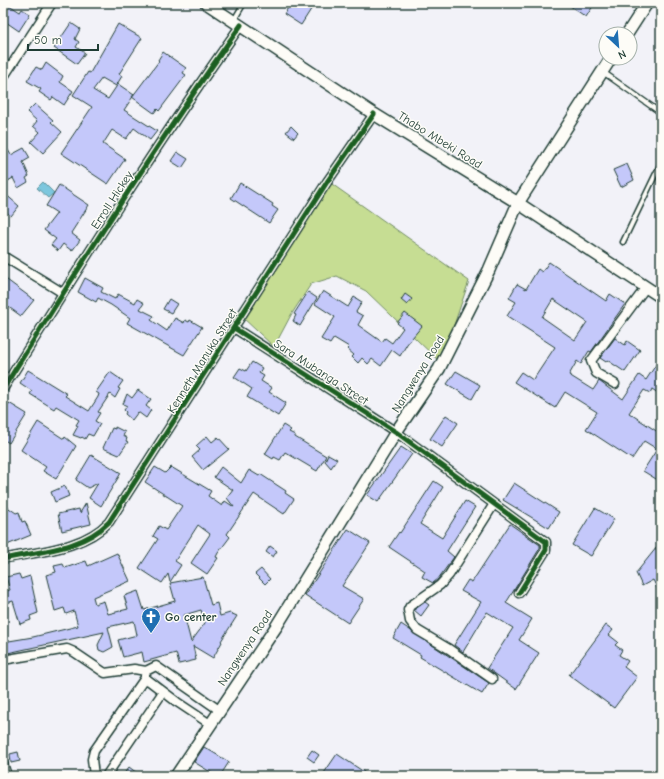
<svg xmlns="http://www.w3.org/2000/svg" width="664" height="779" font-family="'Comic Neue',sans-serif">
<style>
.green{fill:#c6dd93;stroke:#728d64}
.water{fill:#7dc7de;stroke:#57909a}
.building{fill:#c4c8fa;stroke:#1f3d34;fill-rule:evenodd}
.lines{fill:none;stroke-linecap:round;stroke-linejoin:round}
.lane-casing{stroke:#1f3d34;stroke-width:7}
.street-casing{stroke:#1f3d34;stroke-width:11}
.secondary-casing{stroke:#1f3d34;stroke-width:14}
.lane{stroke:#fdfcf7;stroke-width:4}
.street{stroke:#fdfcf7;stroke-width:8}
.secondary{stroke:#fdfcf7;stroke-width:11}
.cycleway-casing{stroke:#fdfcf7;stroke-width:8}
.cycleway{stroke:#1b5e20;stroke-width:5}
.labels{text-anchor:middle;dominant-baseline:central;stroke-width:3;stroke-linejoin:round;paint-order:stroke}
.street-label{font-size:12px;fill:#1f3d34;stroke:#fdfcf7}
.poi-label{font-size:12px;font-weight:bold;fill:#1f3d34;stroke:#fdfcf7;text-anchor:start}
</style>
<rect width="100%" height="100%" fill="#f2f2f8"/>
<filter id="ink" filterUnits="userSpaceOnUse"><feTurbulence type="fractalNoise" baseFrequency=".025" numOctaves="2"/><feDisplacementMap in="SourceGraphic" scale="8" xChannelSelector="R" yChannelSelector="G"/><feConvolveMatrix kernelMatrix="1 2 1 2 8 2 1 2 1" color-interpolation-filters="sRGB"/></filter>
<g filter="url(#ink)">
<path class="green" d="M329,182L469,281L441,363L366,291L337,276L311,284L291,315L274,347L242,317Z"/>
<path class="water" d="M43,182L54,193L48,198L37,188Z"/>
<path class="building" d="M3,3H6L20,12L22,9L30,14L19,31L3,20Z
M291,3H315L301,25L284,14Z
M566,3H595L586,17Z
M71,23L80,29L75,39L79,42L76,47L85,53L77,64L54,48Z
M118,24L142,38L119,74L122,76L116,86L102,78L93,90L108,99L118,84L134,95L124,110L157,131L150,140L134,128L126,139L112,130L103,144L125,159L108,184L61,153L92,107L73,95L88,72L90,73Z
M163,52L186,68L183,73L186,75L159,111L157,109L154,113L132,97L159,61L158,60Z
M46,63L63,76L60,82L73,91L64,105L53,97L51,100L39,92L41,89L27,81L36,67L42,70Z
M35,104L53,120L51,122L62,132L43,153L31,142L40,132L33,126L37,121L27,112Z
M291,126L298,133L294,138L286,132Z
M3,142L11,155L24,148L30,158L23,162L29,176L26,178L28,182L18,188L13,178L8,181L3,173Z
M177,152L188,159L182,168L171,161Z
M627,164L634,180L621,187L613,170Z
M240,183L273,204L272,206L278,210L269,223L231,198Z
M59,185L89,205L71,233L80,240L72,251L63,244L58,251L51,245L56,239L44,230L57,213L46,206Z
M3,192L19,206L11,216L3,209Z
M549,262L606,301L610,294L625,304L591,352L589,351L581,364L577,361L569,375L593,390L599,381L623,399L639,375L646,380L661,357V395L652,389L650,393L644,390L629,413L661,434V482L643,471L657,449L644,441L632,459L586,429L597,412L565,392L555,408L514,382L521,372L533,380L555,347L507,316L516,302L509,298L517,284L526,289L538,269L542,272ZM553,299L587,322L575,340L542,317Z
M3,277L34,300L21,316L3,303Z
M85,278L103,288L101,292L115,299L118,294L135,303L137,299L144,303L140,309L154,316L151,320L167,331L175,318L184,323L185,320L189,322L190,320L202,327L184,355L127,323L130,318L111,305L98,298L96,302L78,292Z
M323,291L348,307L354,297L362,302L356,312L363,316L358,325L382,342L385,338L392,343L403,328L397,323L405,313L422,326L407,344L400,356L392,350L381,366L372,359L368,364L362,358L358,363L352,357L354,355L347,349L349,347L334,338L330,344L321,339L335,317L315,304Z
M308,292L317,298L300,326L293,321L296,315L294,314Z
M405,294L412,299L407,305L401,300Z
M169,299L177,304L171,313L163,309Z
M615,338L625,345L627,341L640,350L625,372L607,360L606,362L600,358Z
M252,362L262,368L259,373L264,376L261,381L272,388L269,392L286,403L278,416L247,397L252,389L234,377L240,368L246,371Z
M28,370L67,394L65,396L89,411L98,397L99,394L96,392L110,372L123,381L118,388L120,389L115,398L110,394L98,412L100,413L95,421L100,424L93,436L88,434L85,439L82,437L81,438L73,435L78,426L76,425L79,420L56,406L54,409L30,394L32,391L20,383Z
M456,371L480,385L472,399L447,384Z
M138,390L151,399L146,406L151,410L146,418L138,412L132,420L125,414L126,412L124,410L127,406L123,404L127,394L132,398Z
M9,403L27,414L9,443L3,439V413Z
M446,415L458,423L442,447L430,439Z
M38,422L64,439L65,437L76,446L56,479L43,471L46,467L21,450Z
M283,425L291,430L289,432L295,435V437L326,456L317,471L285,452L280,460L274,457L273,459L265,454Z
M115,427L125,432L123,436L127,438L126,441L128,442L119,455L103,448L112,428L115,429Z
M207,436L212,442L218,437L229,449L203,470L192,457L200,450L196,446Z
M401,447L412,454L378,502L367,495Z
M328,454L337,459L331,468L325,461Z
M91,455L121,473L101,506L89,498L98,483L88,488L76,480Z
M155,467L165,473L171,467L211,491L208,496L222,506L225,501L234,507L227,498L233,490L214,477L221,467L241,483L249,470L259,476L260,474L286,491L285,493L294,499L284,514L254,494L227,534L230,537L218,553L216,557L218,558L207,574L191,563L210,534L198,525L175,561L181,565L170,582L168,574L162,583L139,568L158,539L153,536L159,526L166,530L182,506L145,482Z
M434,481L443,487L420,524L442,538L465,501L475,507L447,551L454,557L438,579L433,583L422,577L425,571L389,547L399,532L400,533Z
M514,483L559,512L549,528L503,500Z
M65,486L69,496L55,502L51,492Z
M86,503L91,524L62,531L58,514L79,509L80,513Z
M3,504L16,513L19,512L22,522L25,521L31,535L7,545L3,536Z
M595,508L614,519L591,556L572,545Z
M510,524L540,545V548L506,603L532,619L519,640L539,653L516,689L487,668L513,628L487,612L463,652L454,645L481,602L461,591L468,580L472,582Z
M348,529L370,543L342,586L364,599L348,623L305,595Z
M661,542V596L653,580L642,586L636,573Z
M270,546L277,551L273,557L266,552Z
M117,553L130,581L93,597L95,604L104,601L108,614L128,609L124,596L138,591L144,610L175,601L170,583L203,577L211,605L217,603L220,616L230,613L237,616L221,641L222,642L213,658L193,646L196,660L179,664L176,653L144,662L142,652L123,657L118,640L137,635L134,621L108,627L113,647L104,652L99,650L98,645L104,632L3,654V642L33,637L78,626L74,611L66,614L64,608L55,611L46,575L56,572L54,566L63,564L65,568L86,561L88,566ZM201,610L205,623L191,642L184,615Z
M261,569L270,579L265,584L255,574Z
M19,574L21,579L30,576L38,613L30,616L31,620L20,624L13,601L3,604V592L10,590L6,577Z
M425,602L429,605L421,616L414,610Z
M401,624L489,683L482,694L420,657L421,655L393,638Z
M606,625L613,630L609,635L618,642L615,645L622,650L619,655L628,661L624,667L637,677L614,708L569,675Z
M204,747L229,762L220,776H217L194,762Z
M312,750L319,755L314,762L307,757Z
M18,752L20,761L11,763L10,754Z
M337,754L370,776H322Z
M129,767L141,776H122Z"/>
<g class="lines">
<defs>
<path id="lane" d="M234,20L244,3
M603,72L661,113
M623,242L661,163"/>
<path id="street" d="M3,78L52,3
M3,256L63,293
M234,328L396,432L546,542V550L519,593
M615,384L596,373L591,361L646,287
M3,389C80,266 157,143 241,25
M3,559C39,551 82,550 109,522L327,182L374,114
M3,660L67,649L74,652L105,673L134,669L146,671L156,666L219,710
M145,673V678L148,680L177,702L210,724
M492,679L449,649L417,630L410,621L408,610L410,606L440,585L449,575L494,504
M3,763L7,776
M94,776L92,759L94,751L145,678
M106,776L163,692"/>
<path id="secondary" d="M206,3L374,114L518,203L661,297
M627,34L647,3
M176,776L276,627L396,432L439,369L489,270L518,203L611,58"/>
</defs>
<use href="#lane" class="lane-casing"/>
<use href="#street" class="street-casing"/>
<use href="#secondary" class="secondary-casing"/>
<use href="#lane" class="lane"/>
<use href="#street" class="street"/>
<use href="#secondary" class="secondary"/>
<defs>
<path id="cycleway" d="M234,328L396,432L546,542V550L519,593
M3,389C80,266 157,143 241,25
M3,559C39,551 82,550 109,522L327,182L374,114"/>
</defs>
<use href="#cycleway" class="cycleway-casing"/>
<use href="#cycleway" class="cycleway"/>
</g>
</g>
<defs>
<symbol id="church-pin" viewBox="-11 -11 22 30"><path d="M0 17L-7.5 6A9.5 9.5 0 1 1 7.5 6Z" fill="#1f6fb2" stroke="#fdfcf7"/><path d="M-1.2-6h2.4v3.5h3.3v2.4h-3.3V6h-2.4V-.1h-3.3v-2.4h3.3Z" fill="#fff"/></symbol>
</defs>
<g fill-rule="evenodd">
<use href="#church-pin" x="140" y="606" width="22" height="30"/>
</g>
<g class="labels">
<g class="street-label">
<text transform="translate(440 140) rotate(32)">Thabo Mbeki Road</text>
<text transform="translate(112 200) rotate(-57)">Erroll Hickey</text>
<text transform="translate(202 361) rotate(-58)">Kenneth Manuka Street</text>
<text transform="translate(321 372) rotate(33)">Sara Mubanga Street</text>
<text transform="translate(418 374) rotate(-58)">Nangwenya Road</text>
<text transform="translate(245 648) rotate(-56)">Nangwenya Road</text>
</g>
<g class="poi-label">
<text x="165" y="617">Go center</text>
</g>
</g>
<rect width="664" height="779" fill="none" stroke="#fdfcf7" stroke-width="16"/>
<rect x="8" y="8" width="648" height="763" fill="none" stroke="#1f3d34" stroke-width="1.5" filter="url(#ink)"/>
<g transform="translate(618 46) rotate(154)"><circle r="19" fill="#fdfcf7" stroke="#a4b0a9"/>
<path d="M0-3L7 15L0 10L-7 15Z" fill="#1f6fb2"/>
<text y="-6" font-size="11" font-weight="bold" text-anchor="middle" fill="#1f3d34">N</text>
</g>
<path d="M28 44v6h70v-6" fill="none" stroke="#1f3d34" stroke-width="2"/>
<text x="34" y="44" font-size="12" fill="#1f3d34" stroke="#fdfcf7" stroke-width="3" paint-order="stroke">50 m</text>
</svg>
